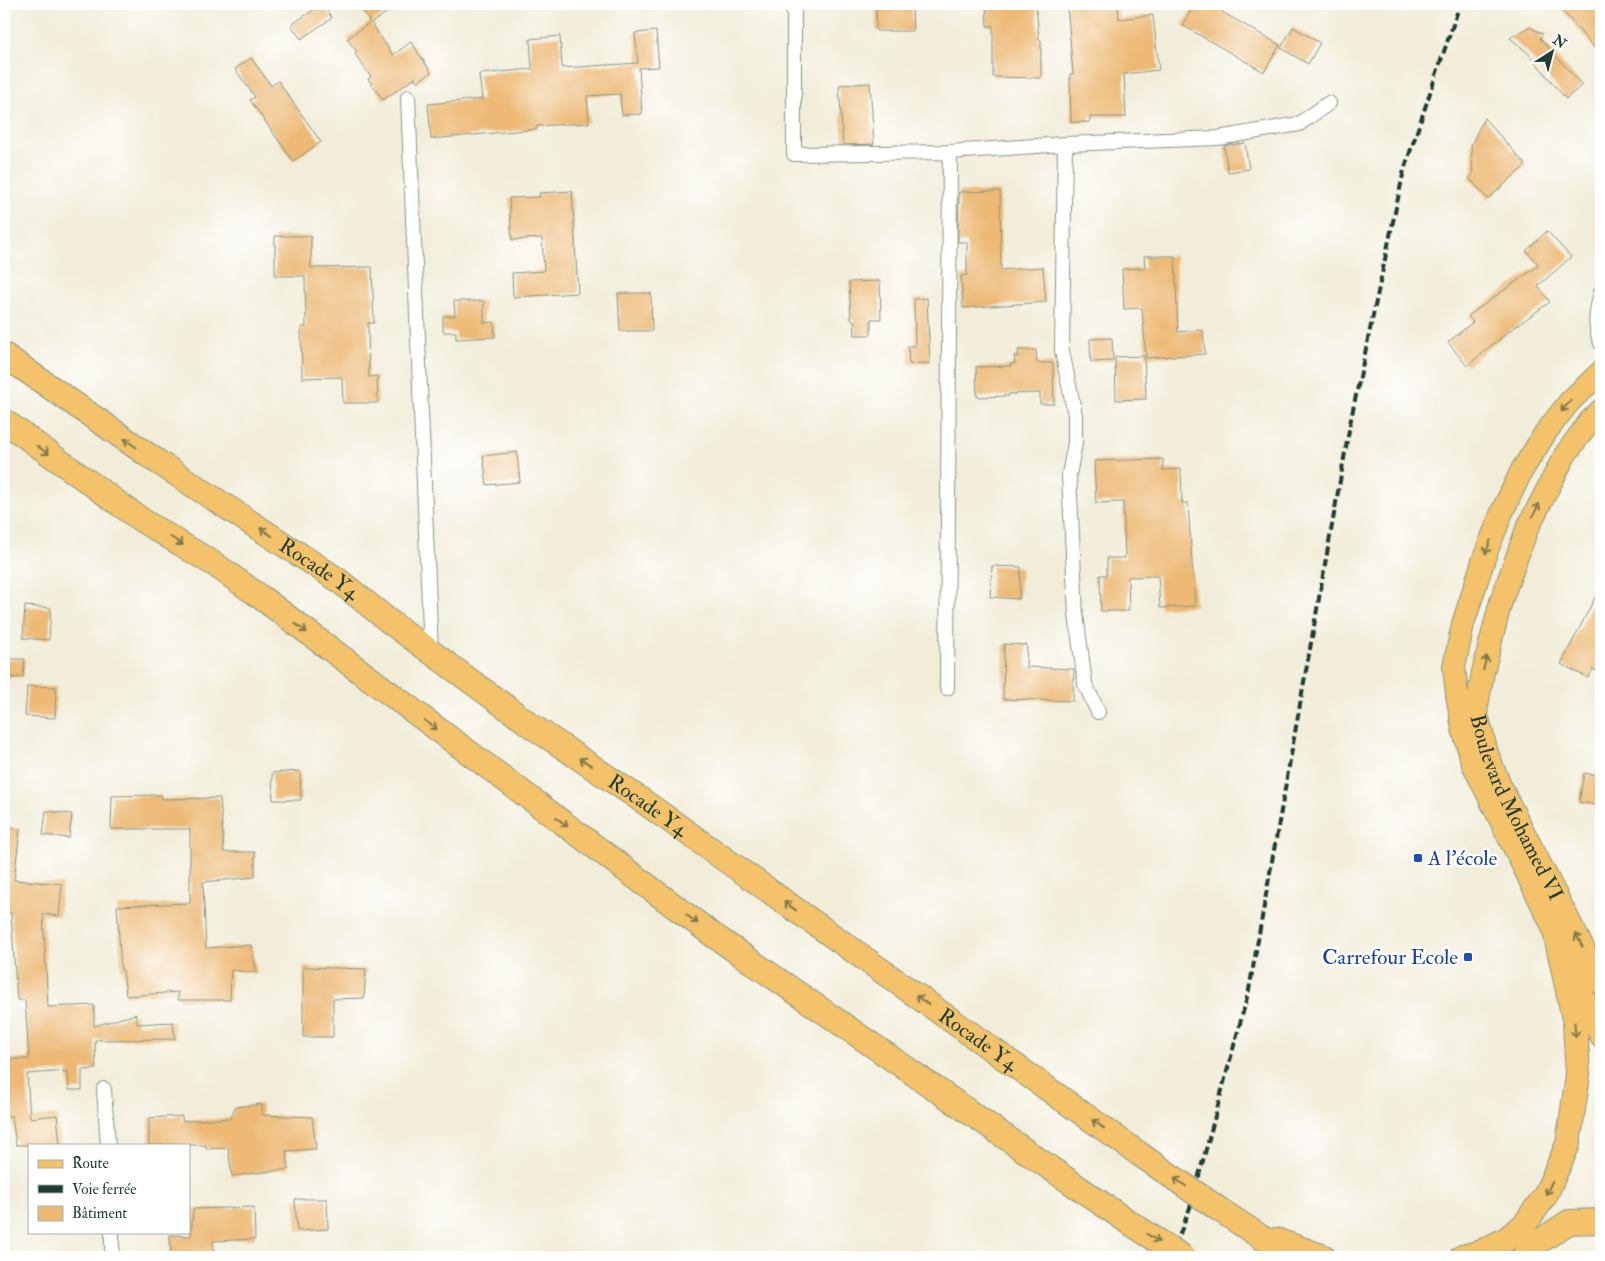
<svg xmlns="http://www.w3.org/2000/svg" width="1605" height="1261" font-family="'IM FELL Double Pica',serif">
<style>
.building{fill:#edb974}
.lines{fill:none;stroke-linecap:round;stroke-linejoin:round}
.minor-casing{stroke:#889586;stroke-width:16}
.primary-casing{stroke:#889586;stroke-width:24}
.trunk-casing{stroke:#889586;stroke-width:26}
.minor{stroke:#fff;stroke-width:14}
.primary{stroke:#f3c26a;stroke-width:22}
.trunk{stroke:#f3c26a;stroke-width:24}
.rail{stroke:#1f3d34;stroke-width:4;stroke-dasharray:8 4;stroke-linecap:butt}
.trunk-bridge-casing{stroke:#889586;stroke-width:26;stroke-linecap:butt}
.trunk-bridge{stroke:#f3c26a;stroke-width:24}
.oneway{stroke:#7e794c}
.transit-dot{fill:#1a4fb4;stroke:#fff;stroke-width:2}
.labels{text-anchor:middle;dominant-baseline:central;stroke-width:5;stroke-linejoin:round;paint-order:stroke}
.street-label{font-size:21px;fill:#1f3d34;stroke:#fff}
.transit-label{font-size:21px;fill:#164399;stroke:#fff;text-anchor:start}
</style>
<rect width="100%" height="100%" fill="#fff"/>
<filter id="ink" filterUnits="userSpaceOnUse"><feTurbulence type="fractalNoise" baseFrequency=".02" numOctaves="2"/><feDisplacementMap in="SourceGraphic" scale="10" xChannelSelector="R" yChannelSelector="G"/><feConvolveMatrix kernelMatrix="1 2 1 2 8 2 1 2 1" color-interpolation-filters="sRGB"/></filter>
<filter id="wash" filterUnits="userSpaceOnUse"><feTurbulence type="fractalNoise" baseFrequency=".0096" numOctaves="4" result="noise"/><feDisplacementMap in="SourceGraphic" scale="20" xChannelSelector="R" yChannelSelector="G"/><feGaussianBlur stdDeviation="1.12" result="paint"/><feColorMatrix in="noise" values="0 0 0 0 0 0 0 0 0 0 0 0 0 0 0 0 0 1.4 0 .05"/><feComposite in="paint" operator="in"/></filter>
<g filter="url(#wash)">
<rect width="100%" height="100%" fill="#f2edd9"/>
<g id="blocks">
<path class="building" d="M322,4L332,18L301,39L291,25Z
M358,4H400L371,23L393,55L411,42L431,72L418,82L415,78L383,100L368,79L371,77L355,54L357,52L347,39L370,22Z
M876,4H912L913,31H876Z
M986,4H1036L1039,40H1041V78L993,77V26H987Z
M1067,4H1118L1119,19L1153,15L1159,70L1124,74L1126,117H1090V122H1071L1070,74H1073Z
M1195,4H1226L1222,12L1280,45L1264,72L1182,25Z
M1557,4H1601V56Z
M1293,27L1320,43L1308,64L1281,48Z
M1529,27L1543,34L1540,38L1582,85L1566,99L1528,53L1510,38Z
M656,31L659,67L639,68L642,114L622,115L620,94L587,96L589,123L537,126V129L431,139L428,104L482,99L479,74L532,69L530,39L560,36L562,68L638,63L635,33Z
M251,58L271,86L278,81L321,142L293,161L250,100L255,97L235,69Z
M870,83L874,144L843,145L839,85Z
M1484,118L1526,165L1488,199L1469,178L1473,174L1471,145Z
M1245,143L1249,169L1228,172L1224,146Z
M572,191L578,293L513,297L512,273L544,271L542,238L512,240L509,198L540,197L539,193Z
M1000,191L1001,270L1043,267L1046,302L963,308L961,276L967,275V242H958L959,192Z
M1547,231L1571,257L1538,286L1550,302L1508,332L1467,366L1448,342L1473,322L1468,316L1539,265L1526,251Z
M275,236H311V268L372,267L374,323H368L369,377L377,376L378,403H343L342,377L302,378L301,327H306L305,276H275Z
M1144,256H1175L1178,332L1203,330L1205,354L1146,358L1142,308L1124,309L1122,269L1145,268Z
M880,281L881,319H871V335H855L854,320H851L849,282Z
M618,293H651L652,331H620Z
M927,298L930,363L909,364L908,346H915L914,299Z
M454,301H484V323L494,322L495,337L456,339V332H443V316H455Z
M1112,338L1113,361L1091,362L1090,339Z
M1018,350H1036L1037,363H1053L1054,404H1040V393L1009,394V396L977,397L976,367L1011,366L1010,364H1015L1014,356H1019Z
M1144,356L1146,399L1116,400L1115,357Z
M517,452L520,482L487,485L483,456Z
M1163,459V470L1181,469L1182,503H1188L1195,606L1160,608L1158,576L1128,577L1129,611H1101L1100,575H1107V558H1125L1123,502L1096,503L1094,461Z
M992,566L1021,567L1019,599L990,597Z
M1601,586V674L1593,669L1588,678L1561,664Z
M25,606L51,608L49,640L23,638Z
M1004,644L1027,645L1026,667L1074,669L1073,701L1003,699Z
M4,659H25L23,677L4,678Z
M27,686L56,687L55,718L25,716Z
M300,771L301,800H273L272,773Z
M1584,773L1601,776V806L1579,802Z
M161,795L162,799L220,798L224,852H255V877L203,882L206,948L251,945L257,973L231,970L230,1000H178V992L126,996L123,970H121L117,906L190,903V829H111L112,796Z
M46,811L72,814L69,838L43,835Z
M4,827L20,829L14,880L62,884L59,916L43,914L48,1007L94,1005V1026L136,1014L137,1024L173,1022L175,1039L95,1040L96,1069L82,1070V1090H69L68,1071L27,1074L30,1118L57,1115L60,1145H16L12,1116L4,1117V1059H29L25,1000H17L11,913L4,912Z
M303,967L366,969L364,998L333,999V1037H303Z
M262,1104V1115L312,1117L316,1149L286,1151L289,1169L232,1176L228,1148L206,1149V1145H149V1118L182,1116V1121L231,1118L235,1107Z
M295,1199H327L328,1229L297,1231Z
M254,1207L255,1239L213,1241L214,1257H171L170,1235L191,1236L193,1209Z"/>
</g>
</g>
<g filter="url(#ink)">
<use href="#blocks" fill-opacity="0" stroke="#889586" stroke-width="1"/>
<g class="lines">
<defs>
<path id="minor" d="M794,4V154L950,152L1065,144L1218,138L1299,124L1329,103
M408,97L431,653
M1065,144L1062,351L1075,415V443L1069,475L1076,614L1085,684L1098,712
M1601,292C1597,310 1593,326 1601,343
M947,688L950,152
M104,1089L108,1145
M112,1257V1232"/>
<g id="primary">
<path d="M1601,372L1570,401L1546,432L1522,470L1502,512L1484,558L1463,624L1454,667L1457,694L1463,729L1473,764L1555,931L1601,1036"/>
<path id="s1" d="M1601,410L1590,421L1565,455L1527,529L1501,601L1483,672L1476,711L1487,753L1501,788L1601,983"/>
</g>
<g id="trunk">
<path id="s2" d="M4,355L158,462L338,580L390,622L532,726L647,804L1138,1153"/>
<path d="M4,421L143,521L214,564L262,598L713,935L1124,1219"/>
<path d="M1220,1210L1291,1257"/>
<path d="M1276,1240L1324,1257"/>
<path d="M1462,1257L1481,1252L1505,1240L1524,1225L1545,1196L1568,1144L1578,1075L1575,1023L1555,931"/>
<path d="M1523,1257L1534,1245L1569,1222L1601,1221"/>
</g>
</defs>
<use href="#minor" class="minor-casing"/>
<use href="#primary" class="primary-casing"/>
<use href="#trunk" class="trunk-casing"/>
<use href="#minor" class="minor"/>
<use href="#primary" class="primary"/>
<use href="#trunk" class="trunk"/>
<path class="rail" d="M1171,1257L1191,1205L1249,990L1351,419L1404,170L1460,4"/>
<defs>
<path id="trunk-bridge" d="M1138,1153L1220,1210
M1124,1219L1183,1257"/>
</defs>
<use href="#trunk-bridge" class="trunk-bridge-casing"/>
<use href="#trunk-bridge" class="trunk-bridge"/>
</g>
<defs><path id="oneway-shaft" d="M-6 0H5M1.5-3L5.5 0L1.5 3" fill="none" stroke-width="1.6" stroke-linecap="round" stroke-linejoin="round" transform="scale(1.25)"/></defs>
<g class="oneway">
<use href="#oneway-shaft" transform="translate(1566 406) rotate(129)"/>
<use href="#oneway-shaft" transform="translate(130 443) rotate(-145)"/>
<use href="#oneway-shaft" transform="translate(43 450) rotate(35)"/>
<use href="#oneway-shaft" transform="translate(1536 510) rotate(-64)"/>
<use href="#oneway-shaft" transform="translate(266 532) rotate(-147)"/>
<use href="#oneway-shaft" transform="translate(177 541) rotate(32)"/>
<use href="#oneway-shaft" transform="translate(1488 547) rotate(111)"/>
<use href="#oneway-shaft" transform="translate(301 628) rotate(37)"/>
<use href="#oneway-shaft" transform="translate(1485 663) rotate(-76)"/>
<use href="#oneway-shaft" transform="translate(431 725) rotate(37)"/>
<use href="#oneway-shaft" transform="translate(586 762) rotate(-146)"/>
<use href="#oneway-shaft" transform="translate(562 822) rotate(37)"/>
<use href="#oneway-shaft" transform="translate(790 906) rotate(-144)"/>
<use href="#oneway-shaft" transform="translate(692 919) rotate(37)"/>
<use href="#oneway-shaft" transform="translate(1579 940) rotate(-117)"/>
<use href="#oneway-shaft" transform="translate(922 1000) rotate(-145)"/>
<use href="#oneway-shaft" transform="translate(1575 1030) rotate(86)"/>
<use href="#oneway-shaft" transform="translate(1098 1124) rotate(-144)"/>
<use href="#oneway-shaft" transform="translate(1180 1182) rotate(-145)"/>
<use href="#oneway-shaft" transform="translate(1549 1188) rotate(115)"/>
<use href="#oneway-shaft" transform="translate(1153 1238) rotate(33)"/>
</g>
</g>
<g class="transit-dot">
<rect x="1413" y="853" width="10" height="10" rx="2.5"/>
<rect x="1463" y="952" width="10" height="10" rx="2.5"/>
</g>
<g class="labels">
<g class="street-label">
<text stroke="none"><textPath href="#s2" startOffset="381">Rocade Y4</textPath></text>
<text stroke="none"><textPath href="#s2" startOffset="786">Rocade Y4</textPath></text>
<text stroke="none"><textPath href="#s1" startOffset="435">Boulevard Mohamed VI</textPath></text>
<text stroke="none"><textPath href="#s2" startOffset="1191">Rocade Y4</textPath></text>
</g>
<g class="transit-label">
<text x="1428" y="858">A l'école</text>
<text x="1458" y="957" text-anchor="end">Carrefour Ecole</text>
</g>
</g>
<rect width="1605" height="1261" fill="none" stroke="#fff" stroke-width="20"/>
<rect x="28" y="1144" width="162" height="90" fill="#ffffff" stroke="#a5b1ae"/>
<rect x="38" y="1160" width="25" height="8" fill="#f3c26a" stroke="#a5b1ae"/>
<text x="72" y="1168" font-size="15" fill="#1f3d34">Route</text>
<rect x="38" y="1185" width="25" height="8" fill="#1f3d34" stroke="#a5b1ae"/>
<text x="72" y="1194" font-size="15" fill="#1f3d34">Voie ferrée</text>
<rect x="38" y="1206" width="25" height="15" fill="#edb974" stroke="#a5b1ae"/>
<text x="72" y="1218" font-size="15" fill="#1f3d34">Bâtiment</text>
<g transform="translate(1552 52) rotate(36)" stroke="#ffffff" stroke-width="4" paint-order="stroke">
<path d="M0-4L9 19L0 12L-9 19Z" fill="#1f3d34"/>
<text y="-8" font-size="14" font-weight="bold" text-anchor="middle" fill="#1f3d34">N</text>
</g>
</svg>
